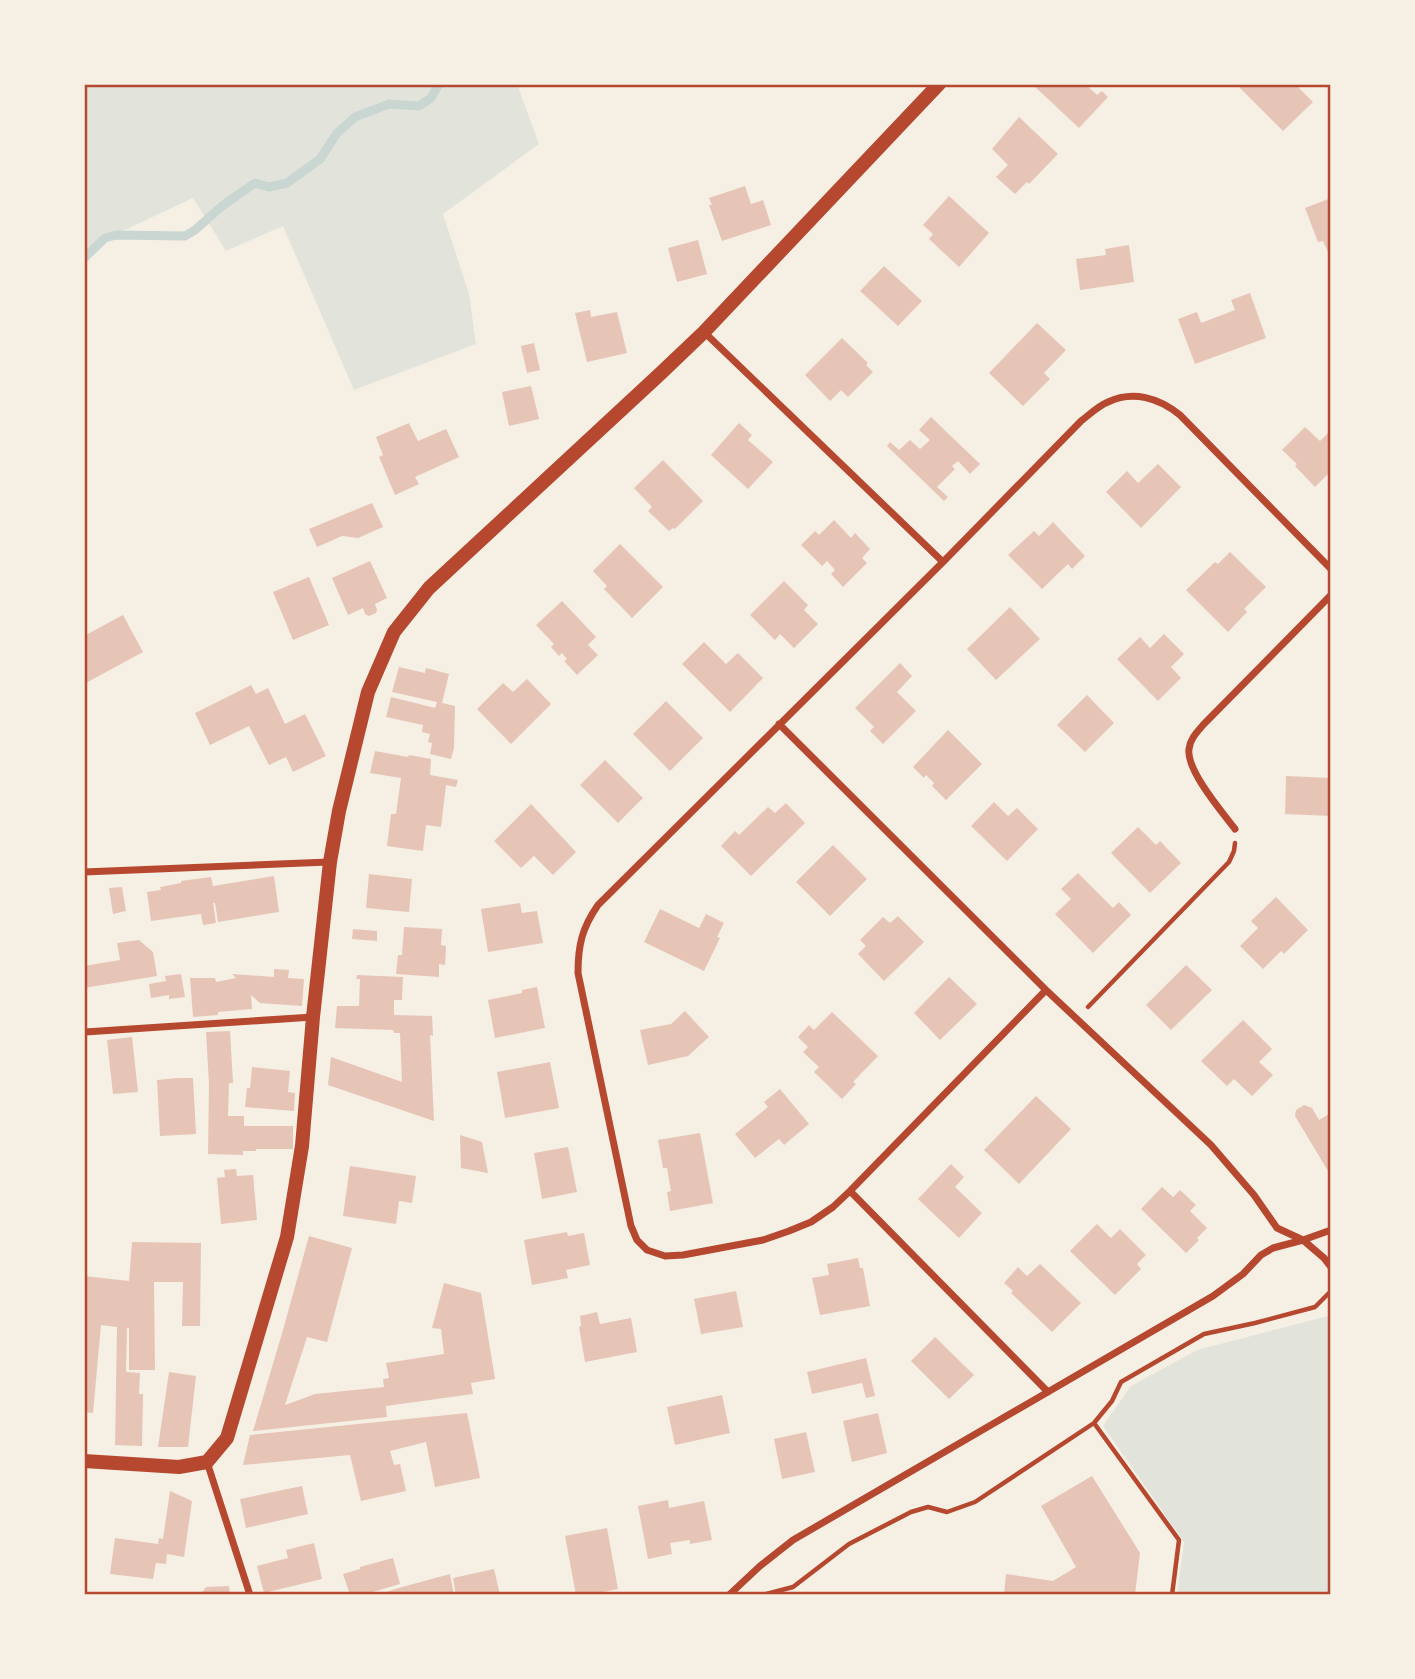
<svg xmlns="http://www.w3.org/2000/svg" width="1415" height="1679" font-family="'Varela Round',sans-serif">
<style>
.green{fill:#e2e4dc}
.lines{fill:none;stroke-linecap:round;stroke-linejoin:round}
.stream{stroke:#c9d6d2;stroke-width:9}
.building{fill:#e6c5b7}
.path{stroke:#b5482f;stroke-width:4.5}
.minor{stroke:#b5482f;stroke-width:7}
.secondary{stroke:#b5482f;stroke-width:14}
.neatline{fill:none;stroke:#b5482f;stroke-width:2.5}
</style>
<rect width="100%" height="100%" fill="#f6efe4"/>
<path class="green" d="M84,84H517L539,144L443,214L469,294L476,344L354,390L283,226L226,251L193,198L84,249Z
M1328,1316L1331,1318V1595H1177L1184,1542L1103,1426L1131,1386L1197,1350Z"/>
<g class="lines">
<path class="stream" d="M84,258L105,238L116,235L185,236L195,230L222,206L255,183L269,187L287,183L320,159L337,133L355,117L389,104L419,106L431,98L439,84"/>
</g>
<path class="building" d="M1032,84H1085L1097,95L1102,91L1108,97L1079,128Z
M1236,84H1295L1313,102L1283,131Z
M1019,117L1058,154L1029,184L1027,182L1015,194L996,177L1008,165L992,149Z
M745,186L751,204L763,200L771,225L722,241L709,205H712L709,198Z
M949,196L989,233L959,267L929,239L933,234L923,225Z
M1331,198V251L1328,252L1323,241L1318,242L1305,208Z
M698,240L707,274L677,282L668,248Z
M1129,245L1134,282L1080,290L1076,259L1106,255L1105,249Z
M884,266L922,301L898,326L860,291Z
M1250,293L1266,338L1195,364L1178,319L1197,312L1201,323L1235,310L1231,300Z
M590,310L591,317L617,312L627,353L587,362L575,313Z
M1037,323L1066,350L1044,373L1050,379L1023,406L989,373Z
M842,338L868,363L866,365L873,372L848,397L841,390L830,401L805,375Z
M534,343L540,370L527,373L521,346Z
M531,386L539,419L509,426L502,392Z
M931,417L980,464L970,474L958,461L952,466L955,469L937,487L948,497L944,501L887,446L890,442L899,450L910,440L920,449L930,440L919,430Z
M409,423L418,441L446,429L459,457L415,477L419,484L395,495L379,457L383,455L376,437Z
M739,423L752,435L748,440L773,462L748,489L711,455Z
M1305,427L1320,441L1331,430V471L1315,487L1295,466L1297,464L1282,450Z
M663,460L703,501L675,529L673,528L669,531L648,511L652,507L634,488Z
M1158,464L1181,487L1141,528L1106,492L1127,471L1138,483Z
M372,503L383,527L358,538L342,536L317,547L309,529Z
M834,520L851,538L855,533L870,549L862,558L867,563L843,587L831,574L835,570L827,561L822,566L801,545L815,531L819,535Z
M1053,522L1085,556L1072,569L1068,564L1042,589L1008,555L1034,531L1039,536Z
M620,544L663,587L632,618L604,589L607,586L593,571Z
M1230,552L1266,587L1244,609L1247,612L1228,632L1186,590L1215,562L1218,564Z
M370,561L387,598L375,604L377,610L376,613L369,616L365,614L363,608L348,615L332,578Z
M309,577L329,625L293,640L273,592Z
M784,581L808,605L804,610L818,624L794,648L780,634L775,640L750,615Z
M562,601L596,637L588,645L598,655L577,675L564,661L567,659L562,653L559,656L551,647L554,644L536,625Z
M1010,607L1040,639L996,680L967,649Z
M123,615L143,652L84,684V636Z
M1164,634L1184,654L1171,667L1181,678L1158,701L1117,659L1140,637L1150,648Z
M704,642L726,664L738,653L763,678L730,712L682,664Z
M900,663L912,676L897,692L916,711L883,744L870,731L874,727L855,708Z
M399,667L425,673L426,668L449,674L442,703L455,706L454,748L451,759L430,754L432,743L428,742L430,734L422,732L423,725L386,717L391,697L435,708L437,702L392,692Z
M527,679L551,704L511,744L477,709L503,683L513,692Z
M251,685L256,694L268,688L285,724L305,714L326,756L293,772L286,757L269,765L249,726L210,745L195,713Z
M1087,695L1114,723L1085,752L1057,725Z
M666,701L703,738L670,771L633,734Z
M948,730L982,764L946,800L932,786L934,783L926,775L924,778L913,767Z
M375,751L408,757L409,755L431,759L430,775L458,780L456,787L446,785L441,827L426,825L423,851L387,846L391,814H396L401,778L370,773Z
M605,760L643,798L618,823L580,785Z
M1286,776L1331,778V816L1285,814Z
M994,802L1008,816L1017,808L1038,829L1007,861L971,826Z
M786,803L805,823L751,876L721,846L735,831L739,835L768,807L775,813Z
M531,804L576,852L553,875L534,856L521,868L494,841Z
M1138,827L1156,845L1160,841L1181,863L1150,893L1111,853Z
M833,845L867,879L830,916L796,882Z
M1078,873L1113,908L1119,902L1131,915L1093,953L1055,914L1071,899L1061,889Z
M369,874L412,879L409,912L366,908Z
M274,876L279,912L218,922L215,903H213L216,923L203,925L201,914L151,921L147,892L161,890L160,887L181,883V881L211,877L213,886Z
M122,887L126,911L113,914L109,888Z
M1276,897L1308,930L1284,954L1281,951L1263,969L1240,946L1258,928L1251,921Z
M520,903L522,913L537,911L543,943L488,952L481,909Z
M660,909L699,928L706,914L724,923L717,937L720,938L704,971L644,942Z
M898,916L924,942L884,981L858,954L866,946L860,940L883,917L890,923Z
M404,927L442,929L441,945L446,946L445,965L439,964V977L396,974L398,955H402Z
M353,929L377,931V941L352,939Z
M139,940L153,952L157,976L84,988V966L120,960L117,943Z
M1186,965L1212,990L1171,1030L1146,1005Z
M274,969L289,970L288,978L304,979L302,1006L260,1003L251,995L252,1009L218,1012V1015L193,1017L190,978H215L216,982L236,978L232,974L274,977Z
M181,974L185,997L169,999V995L151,998L149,984L166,981L165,976Z
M357,975L403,977L402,1000H394V1015L432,1016L433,1036L430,1035L434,1121L328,1085L331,1057L402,1082L400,1033H394L393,1030L335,1028L337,1006H359L360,979H356Z
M949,977L977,1004L940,1040L914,1013Z
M537,987L545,1028L495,1038L488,1000L522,993V990Z
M685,1011L709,1037L688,1056L648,1065L640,1030L671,1024Z
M832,1012L878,1056L853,1082L856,1084L842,1099L814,1072L819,1067L803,1052L808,1047L798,1037L809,1025L814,1030Z
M1243,1020L1272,1049L1259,1062L1273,1075L1252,1096L1234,1079L1227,1086L1201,1061Z
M230,1031L233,1083H229L228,1116H244V1126H293V1149H256V1151H243V1155L208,1154L209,1084L206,1032Z
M132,1037L138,1092L113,1094L107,1040Z
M550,1062L559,1108L505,1118L497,1072Z
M252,1067L290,1071L288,1092L295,1093L294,1111L245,1107L247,1088H250Z
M177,1078H193L196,1134L160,1136L157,1080Z
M780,1089L809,1124L784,1145L779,1139L755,1158L735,1134L768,1107L764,1102Z
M1036,1096L1071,1129L1019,1184L984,1150Z
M1304,1105L1312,1108L1319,1120L1331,1113V1176L1295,1116L1296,1110Z
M700,1133L713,1203L670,1211L667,1192L671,1191L667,1168H663L658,1140Z
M460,1135L482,1142L488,1173L461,1168Z
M568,1147L577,1192L542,1199L534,1153Z
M951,1164L964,1177L955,1187L982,1213L959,1238L918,1199Z
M350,1166L416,1176L412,1203L399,1201L396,1224L343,1216Z
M236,1169L237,1176L253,1175L257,1220L221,1224L217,1178L225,1177L224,1170Z
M1162,1187L1173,1197L1180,1190L1196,1205L1190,1211L1207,1228L1197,1238L1199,1240L1186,1253L1141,1209Z
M1097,1224L1111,1238L1120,1229L1146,1255L1137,1264L1141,1269L1115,1295L1070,1251Z
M567,1232L568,1236L584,1233L590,1265L566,1270L568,1278L532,1285L524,1240Z
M309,1236L352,1248L327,1342L307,1337L285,1405L315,1394L384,1387L383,1379L389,1378L386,1363L444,1354L441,1329L432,1328L444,1283L481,1293L495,1379L471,1383L473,1394L386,1406L387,1417L253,1431L283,1330Z
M132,1242L201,1243L200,1326H182L183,1282H154L155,1370H129V1328H127L126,1372L140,1373L139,1394H143L142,1446L115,1445L117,1327L101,1325L93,1413L84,1412V1276L129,1281Z
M858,1258L860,1268H863L870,1306L820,1315L812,1278L829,1275L827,1264Z
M1040,1264L1081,1303L1052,1332L1011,1293L1013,1291L1004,1283L1018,1267L1027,1276Z
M736,1291L743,1327L701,1334L694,1299Z
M597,1312L600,1324L631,1318L637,1352L585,1362L579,1327L581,1326L580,1316Z
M935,1337L974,1375L949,1399L911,1361Z
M866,1358L875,1396L866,1398L862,1383L812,1394L807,1372Z
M169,1372L196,1376L188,1447H158Z
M722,1395L730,1433L675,1445L667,1407Z
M467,1413L480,1478L435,1487L426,1442L390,1451L394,1465L400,1464L406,1491L361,1501L350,1455L243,1465L250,1435Z
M878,1413L887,1453L852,1462L843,1421Z
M806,1432L815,1472L782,1479L774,1439Z
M1092,1476L1140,1553L1135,1595H1004L1006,1574L1053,1581L1076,1567L1041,1506Z
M302,1486L308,1514L246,1528L240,1499Z
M170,1491L192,1501L184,1557L167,1554L166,1564L156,1563L153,1579L110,1574L115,1538L158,1544L159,1538L163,1539Z
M668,1500L669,1508L704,1501L712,1540L690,1544V1540L670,1543L672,1554L648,1559L638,1506Z
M607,1528L618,1589L588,1595H576L565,1536Z
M314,1543L322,1579L264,1593L257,1566L288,1558L286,1550Z
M393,1558L400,1584L362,1595H350L343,1574L360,1569V1567Z
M494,1569L500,1595H456L453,1578Z
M450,1574L454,1595H378L395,1589Z
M229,1586L230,1595H200L206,1587Z"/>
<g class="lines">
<path class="path" d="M1088,1007L1229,862L1234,851L1235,843
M1094,1423L1179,1540L1172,1595
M762,1595L793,1587L849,1544L911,1512L928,1507L947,1512L975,1502L1094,1423L1112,1401L1121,1382L1204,1334L1255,1323L1315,1307L1331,1291"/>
<path class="minor" d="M704,332L943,562
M779,724L1046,990L1211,1145L1254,1195L1277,1228L1303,1240L1324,1258L1331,1267
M1235,829C1222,812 1186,770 1189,749C1190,739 1197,732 1203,725L1331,595
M84,872L329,862
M1046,990L850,1191L833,1207L811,1222L789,1231L763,1240L683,1255L665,1256L647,1250L637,1240L631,1226L578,973C578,945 582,928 598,905L943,562L1081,421C1089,415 1098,406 1108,402C1133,390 1159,398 1180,415L1331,569
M85,1032L313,1017
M850,1191L1048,1392
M207,1462L250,1595
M729,1595L760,1566L793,1540L1213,1296L1243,1274L1261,1255L1273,1248L1303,1240L1331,1230"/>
<path class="secondary" d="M84,1461L179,1467L207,1462L227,1438L287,1237L302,1146L313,1017L330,862L339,811L368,692L394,632L429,588L661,373L704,332L939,84"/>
</g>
<rect width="1415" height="1679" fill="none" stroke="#f6efe4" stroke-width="172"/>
<rect x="86" y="86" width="1243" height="1507" class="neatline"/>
</svg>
